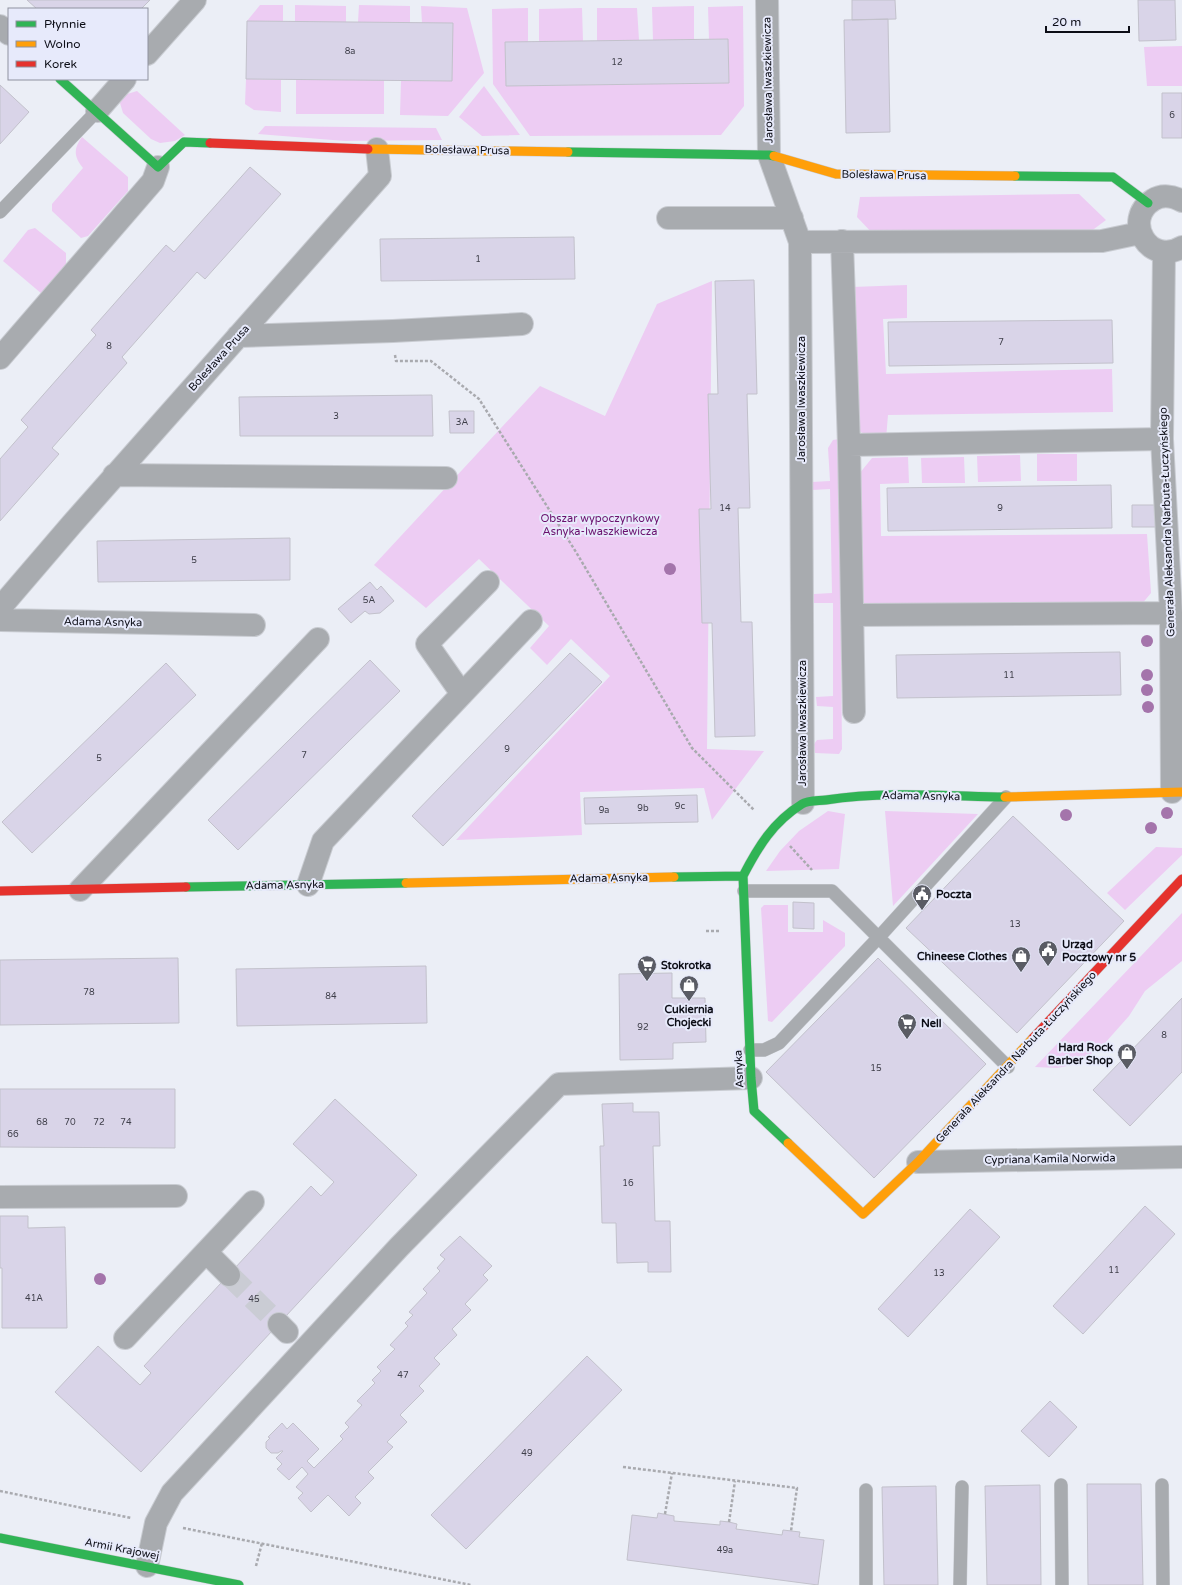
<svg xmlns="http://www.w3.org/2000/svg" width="1182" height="1585" font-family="'Varela Round',sans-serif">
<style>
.green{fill:#edccf3}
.building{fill:#d9d4e8;stroke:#c2c1cb}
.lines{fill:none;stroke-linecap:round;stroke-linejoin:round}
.street-tunnel{stroke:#caccd4;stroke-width:22;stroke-dasharray:22 11;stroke-linecap:butt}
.lane-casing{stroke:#c8cbd1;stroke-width:14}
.street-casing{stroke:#c8cbd1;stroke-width:24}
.fast-casing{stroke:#c8cbd1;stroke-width:10}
.slow-casing{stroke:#c8cbd1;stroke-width:10}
.jam-casing{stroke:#c8cbd1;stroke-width:10}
.path{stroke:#a9aaaf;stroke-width:2.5;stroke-dasharray:3 2;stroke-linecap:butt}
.lane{stroke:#a8abaf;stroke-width:13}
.street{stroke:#a8abaf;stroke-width:22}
.fast{stroke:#30b455;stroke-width:9}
.slow{stroke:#ff9f0a;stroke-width:9}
.jam{stroke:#e5322d;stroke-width:9}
.tree{fill:#a474ab}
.labels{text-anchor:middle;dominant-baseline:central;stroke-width:4;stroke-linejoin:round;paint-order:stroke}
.number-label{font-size:9px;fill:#3f3f4a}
.street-label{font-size:11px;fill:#0c0d16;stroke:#e7eafb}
.park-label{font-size:11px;fill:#6a116e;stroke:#e7eafb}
.poi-label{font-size:11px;font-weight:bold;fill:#0c0d16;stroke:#e7eafb;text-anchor:start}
</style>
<rect width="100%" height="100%" fill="#ebeef6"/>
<path class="green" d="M260,5H283V21H247Z
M295,5L346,6V22H295Z
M359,5L410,6V23L358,22Z
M421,6L467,8L484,73L448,116L400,115L401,81H452L453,23H422Z
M694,6V40H653L652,7Z
M743,6L744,106L721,135L530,136L493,84L492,9L528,8V42H505L506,86L729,83L728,39H709L708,7Z
M582,8L583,41L539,42V9Z
M597,8H637L639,40L597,41Z
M1182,46V86H1147L1144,47Z
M246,79L281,80V112L254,110L245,104Z
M296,80H384V114H296Z
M484,86L520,135L482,136L459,117Z
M137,91L185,135L175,141L160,143L151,139L123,113L120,103L124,95Z
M265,126L436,128L442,140L345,141L258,134Z
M82,137L128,177V191L88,236L81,238L52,211V204L83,168C74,157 73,149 82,137Z
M1079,194L1106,220L1086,235L875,236L857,217L860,197Z
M35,228L66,253V268L42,294L3,261L28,230Z
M712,281L707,749L764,751L712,820L704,788L580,792L582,835L456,840L610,676L571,639L547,665L530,648L549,626L479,559L426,608L374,565L540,386L605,416L657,304Z
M907,285V318L883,319L886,374L1112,369L1113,412L888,415L886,439L870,437L859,431L852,287Z
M839,439L842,749L839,754L815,753L814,744L817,740L833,739V707L817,706L816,697L833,696V603H814V594L832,593L830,489L812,490V482L830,481L828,448L833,440Z
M1037,454H1077V481H1037Z
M1020,455L1021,481L978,482L977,456Z
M908,457L909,483L880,484L881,536L1147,534L1151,593L1141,605L870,608L859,601L855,479L872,458Z
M964,457L965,483H922L921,458Z
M828,811L845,814L839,869L766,871L780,851L799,831Z
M885,811L978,814L893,906Z
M1156,847L1182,848V855L1125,910L1107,893Z
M764,905H788V932H823V920L845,933V946L772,1022L768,1021L761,908Z
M1182,913V961L1145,991L1129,1016L1105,1043L1078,1064L1057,1068L1035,1067Z"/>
<path class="building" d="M27,0H150L141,9H37Z
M852,0H895L896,19L852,20Z
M1138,0H1175L1176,40L1139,41Z
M888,19L890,132L846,133L844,20Z
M247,21L453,23L452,81L246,79Z
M728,39L729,83L506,86L505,42Z
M0,85L29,112L0,144Z
M1162,93H1182V138H1162Z
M250,167L281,194L205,279L197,272L122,357L127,363L52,448L59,454L0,521V459L28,427L21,420L96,335L91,330L166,245L174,252Z
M574,237L575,279L381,281L380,239Z
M754,280L757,394H747L750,508H738L741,622H752L755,736L715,737L712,623H702L699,509H711L708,394H718L715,281Z
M1112,320L1113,363L889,366L888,322Z
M432,395L433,436H240L239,397Z
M449,411H474V433H450Z
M1111,485L1112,528L888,531L887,488Z
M1132,505H1157V527H1132Z
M290,538V580L98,582L97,541Z
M370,582L377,590L381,586L394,601L380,613L369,614L365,611L351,623L338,609Z
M1120,652L1121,695L897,698L896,655Z
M570,653L602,682L443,846L412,816Z
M370,660L400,691L238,850L208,820Z
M166,663L196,695L32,853L2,822Z
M697,795L698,822L585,824L584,798Z
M1013,816L1124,921L1017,1033L906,928Z
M793,902L814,903V929L793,928Z
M178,958L179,1023L0,1025V960Z
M878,958L986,1064L874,1178L766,1072Z
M426,966L427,1023L237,1026L236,969Z
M672,973V998H705L706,1042L673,1043V1059L620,1060L619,974Z
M1182,998V1072L1130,1126L1093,1090Z
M0,1089H175V1148L0,1147Z
M335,1099L417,1175L141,1472L55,1392L98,1346L140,1385L151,1373L144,1366L311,1186L321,1196L334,1182L293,1144Z
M633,1103V1112H659L660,1146H653L655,1221H670L671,1272H648V1262L617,1263L616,1223H602L600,1146H604L602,1104Z
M1145,1206L1175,1234L1083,1334L1053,1306Z
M970,1209L1000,1237L908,1337L878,1309Z
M0,1216H28V1228L65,1227L67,1328H2V1268H0Z
M460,1236L492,1266L483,1275L488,1280L465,1304L471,1310L452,1329L457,1335L434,1358L440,1364L419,1386L424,1391L400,1415L407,1422L387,1442L393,1447L368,1472L374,1478L355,1497L361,1503L349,1516L328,1495L311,1512L298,1498L303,1493L296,1487L308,1474L302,1467L289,1480L277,1469L282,1464L276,1458L283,1451H281L278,1453H271L266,1448V1442L270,1438L268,1437L282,1423L287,1429L293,1423L319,1449L307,1461L314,1468L343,1439L340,1436L349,1427L345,1423L362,1405L357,1401L375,1383L372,1380L381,1371L377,1367L395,1349L390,1345L408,1326L405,1323L413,1315L409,1312L427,1293L423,1289L440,1271L437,1268L445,1259L440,1255Z
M587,1356L622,1390L466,1549L431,1515Z
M1050,1401L1077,1427L1049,1457L1021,1431Z
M1087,1484H1141L1143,1585H1088Z
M1040,1485L1041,1585H987L985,1486Z
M936,1486L938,1585H884L882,1487Z
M658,1513L674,1516V1521L720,1525V1521L729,1522L737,1524L736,1529L782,1535L783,1530L800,1532L799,1537L824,1540L818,1585L627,1560L632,1515L657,1518Z"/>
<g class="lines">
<path class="street-tunnel" d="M229,1275L279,1324"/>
<defs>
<path id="lane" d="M0,212L97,111
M744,891H832L1008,1067
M750,1050H764L779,1043L879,937L1006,797
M1061,1485L1062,1585
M1162,1485L1163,1585
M866,1490V1585
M960,1585L962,1487"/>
<path id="street" d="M767,0L769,155L800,242L803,803
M0,26L9,34
M147,54L195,0
M97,111L125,79
M1182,201C1173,196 1162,194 1153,200C1121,220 1150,267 1182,247
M668,218H792
M842,241L849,445L854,712
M800,242L1102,241L1140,233
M1164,252L1162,439L1171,613L1172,792
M238,336L393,331L522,324
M0,358L153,181L158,167
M849,445L1162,439
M114,475L446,478
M0,608L72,524L380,176L377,149
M853,615L1171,613
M0,620L254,625
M462,694L427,644L488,582
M308,885L323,841L531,621
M80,890L318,639
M918,1162L1182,1157
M0,1197L176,1196
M206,1252L229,1275
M279,1324L287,1332
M125,1338L253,1202
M147,1566L156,1523L172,1493L399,1247L559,1084L751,1078"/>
<path id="fast" d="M60,79L158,167L184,142L210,143
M568,152L769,155L774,156
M1015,176L1113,177L1148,203
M743,876L751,1078L754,1111L788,1143
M674,877L743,876C758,847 773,822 802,804C808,800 819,801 826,800C885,791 946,796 1005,797
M186,887L406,883
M0,1538L239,1585"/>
<path id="slow" d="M368,149L568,152
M774,156L836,174L1015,176
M1005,797L1182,792
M406,883L674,877
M788,1143L863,1214L918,1162L1033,1038"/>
<path id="jam" d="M210,143L368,149
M0,891L186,887
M1033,1038L1182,879"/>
</defs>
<use href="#lane" class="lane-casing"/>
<use href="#street" class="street-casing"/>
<use href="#fast" class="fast-casing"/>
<use href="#slow" class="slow-casing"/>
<use href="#jam" class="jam-casing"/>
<path class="path" d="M395,355L396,361H431L479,399L576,552L692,748L754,810
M790,846L812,870
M706,931H720
M623,1467L797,1488L791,1531
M0,1491L131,1518
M665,1514L672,1473
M729,1522L735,1481
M183,1528L471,1585
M256,1566L262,1543"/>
<use href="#lane" class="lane"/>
<use href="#street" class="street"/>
<use href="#fast" class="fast"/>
<use href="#slow" class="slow"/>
<use href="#jam" class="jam"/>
</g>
<g class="tree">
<circle cx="670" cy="569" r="6"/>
<circle cx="1147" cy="641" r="6"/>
<circle cx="1147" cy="675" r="6"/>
<circle cx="1147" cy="690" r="6"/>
<circle cx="1148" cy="707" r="6"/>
<circle cx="1167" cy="813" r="6"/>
<circle cx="1066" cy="815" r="6"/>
<circle cx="1151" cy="828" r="6"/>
<circle cx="100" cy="1279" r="6"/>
</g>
<defs>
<symbol id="civic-pin" viewBox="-11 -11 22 30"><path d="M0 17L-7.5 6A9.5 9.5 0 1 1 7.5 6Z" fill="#5a5c64" stroke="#e7eafb"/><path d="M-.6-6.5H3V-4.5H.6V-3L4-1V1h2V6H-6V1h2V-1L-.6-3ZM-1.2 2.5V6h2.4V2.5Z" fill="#fff"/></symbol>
<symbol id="shop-pin" viewBox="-11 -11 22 30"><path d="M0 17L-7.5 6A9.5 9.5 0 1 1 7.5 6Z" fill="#5a5c64" stroke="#e7eafb"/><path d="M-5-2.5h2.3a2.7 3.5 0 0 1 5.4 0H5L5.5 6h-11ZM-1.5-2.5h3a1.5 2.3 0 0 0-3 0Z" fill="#fff"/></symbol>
<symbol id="supermarket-pin" viewBox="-11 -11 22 30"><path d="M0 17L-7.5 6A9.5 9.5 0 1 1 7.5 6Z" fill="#5a5c64" stroke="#e7eafb"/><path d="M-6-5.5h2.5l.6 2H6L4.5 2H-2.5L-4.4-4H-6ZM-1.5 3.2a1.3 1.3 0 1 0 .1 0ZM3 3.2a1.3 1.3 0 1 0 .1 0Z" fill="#fff"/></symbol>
</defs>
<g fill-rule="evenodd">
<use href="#civic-pin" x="911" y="883" width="22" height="30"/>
<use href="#civic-pin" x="1037" y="939" width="22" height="30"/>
<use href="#shop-pin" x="1010" y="945" width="22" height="30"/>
<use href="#supermarket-pin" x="636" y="954" width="22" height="30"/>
<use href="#shop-pin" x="678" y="974" width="22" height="30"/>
<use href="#supermarket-pin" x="896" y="1012" width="22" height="30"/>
<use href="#shop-pin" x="1116" y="1042" width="22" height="30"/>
</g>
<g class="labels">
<g class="number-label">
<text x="350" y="51">8a</text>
<text x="617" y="62">12</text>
<text x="1172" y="115">6</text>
<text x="478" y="259">1</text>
<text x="1001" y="342">7</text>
<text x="109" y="346">8</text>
<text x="336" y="416">3</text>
<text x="462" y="422">3A</text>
<text x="725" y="508">14</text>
<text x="1000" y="508">9</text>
<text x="194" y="560">5</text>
<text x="369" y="600">5A</text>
<text x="1009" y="675">11</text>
<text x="507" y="749">9</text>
<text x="304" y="755">7</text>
<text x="99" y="758">5</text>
<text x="680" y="806">9c</text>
<text x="643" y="808">9b</text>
<text x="604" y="810">9a</text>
<text x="1015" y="924">13</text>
<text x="89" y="992">78</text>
<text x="331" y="996">84</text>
<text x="643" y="1027">92</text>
<text x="1164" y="1035">8</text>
<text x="876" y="1068">15</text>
<text x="42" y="1122">68</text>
<text x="70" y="1122">70</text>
<text x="99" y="1122">72</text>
<text x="126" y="1122">74</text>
<text x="13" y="1134">66</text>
<text x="628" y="1183">16</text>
<text x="1114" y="1270">11</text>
<text x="939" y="1273">13</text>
<text x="34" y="1298">41A</text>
<text x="254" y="1299">45</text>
<text x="403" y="1375">47</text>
<text x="527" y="1453">49</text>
<text x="725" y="1550">49a</text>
</g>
<g class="street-label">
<text transform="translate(768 80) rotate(-91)">Jarosława Iwaszkiewicza</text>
<text transform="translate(467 150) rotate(1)">Bolesława Prusa</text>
<text transform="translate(884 175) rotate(1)">Bolesława Prusa</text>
<text transform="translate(219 358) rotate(-48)">Bolesława Prusa</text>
<text transform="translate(801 399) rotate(-90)">Jarosława Iwaszkiewicza</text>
<text transform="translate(1167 522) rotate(-92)">Generała Aleksandra Narbuta-Łuczyńskiego</text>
<text transform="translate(103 622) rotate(1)">Adama Asnyka</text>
<text transform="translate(802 723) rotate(-90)">Jarosława Iwaszkiewicza</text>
<text transform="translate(921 796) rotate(1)">Adama Asnyka</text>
<text transform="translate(609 878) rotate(-1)">Adama Asnyka</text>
<text transform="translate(285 885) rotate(-1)">Adama Asnyka</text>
<text transform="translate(1016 1057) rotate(-47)">Generała Aleksandra Narbuta-Łuczyńskiego</text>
<text transform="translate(739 1069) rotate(-93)">Asnyka</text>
<text transform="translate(1050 1159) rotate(-1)">Cypriana Kamila Norwida</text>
<text transform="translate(122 1549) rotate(11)">Armii Krajowej</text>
</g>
<g class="park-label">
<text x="600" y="518">Obszar wypoczynkowy<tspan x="600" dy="13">Asnyka-Iwaszkiewicza</tspan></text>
</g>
<g class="poi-label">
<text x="936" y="894">Poczta</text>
<text x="1062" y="944">Urząd<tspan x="1062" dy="13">Pocztowy nr 5</tspan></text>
<text x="1007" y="956" text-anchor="end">Chineese Clothes</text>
<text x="661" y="965">Stokrotka</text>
<text x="689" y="1009" text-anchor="middle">Cukiernia<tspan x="689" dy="13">Chojecki</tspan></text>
<text x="921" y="1023">Nell</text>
<text x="1113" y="1047" text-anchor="end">Hard Rock<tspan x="1113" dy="13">Barber Shop</tspan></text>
</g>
</g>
<rect x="8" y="8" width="140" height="72" fill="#e7eafb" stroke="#8f929f"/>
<rect x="16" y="21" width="20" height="6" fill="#30b455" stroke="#8f929f"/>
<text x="44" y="28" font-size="12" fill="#0c0d16">Płynnie</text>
<rect x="16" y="41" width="20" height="6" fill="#ff9f0a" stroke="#8f929f"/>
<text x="44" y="48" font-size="12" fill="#0c0d16">Wolno</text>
<rect x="16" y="61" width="20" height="6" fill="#e5322d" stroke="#8f929f"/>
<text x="44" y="68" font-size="12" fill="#0c0d16">Korek</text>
<path d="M1046 26v6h83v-6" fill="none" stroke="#0c0d16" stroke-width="2"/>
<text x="1052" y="26" font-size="12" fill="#0c0d16" stroke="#e7eafb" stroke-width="3" paint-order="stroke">20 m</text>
</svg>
